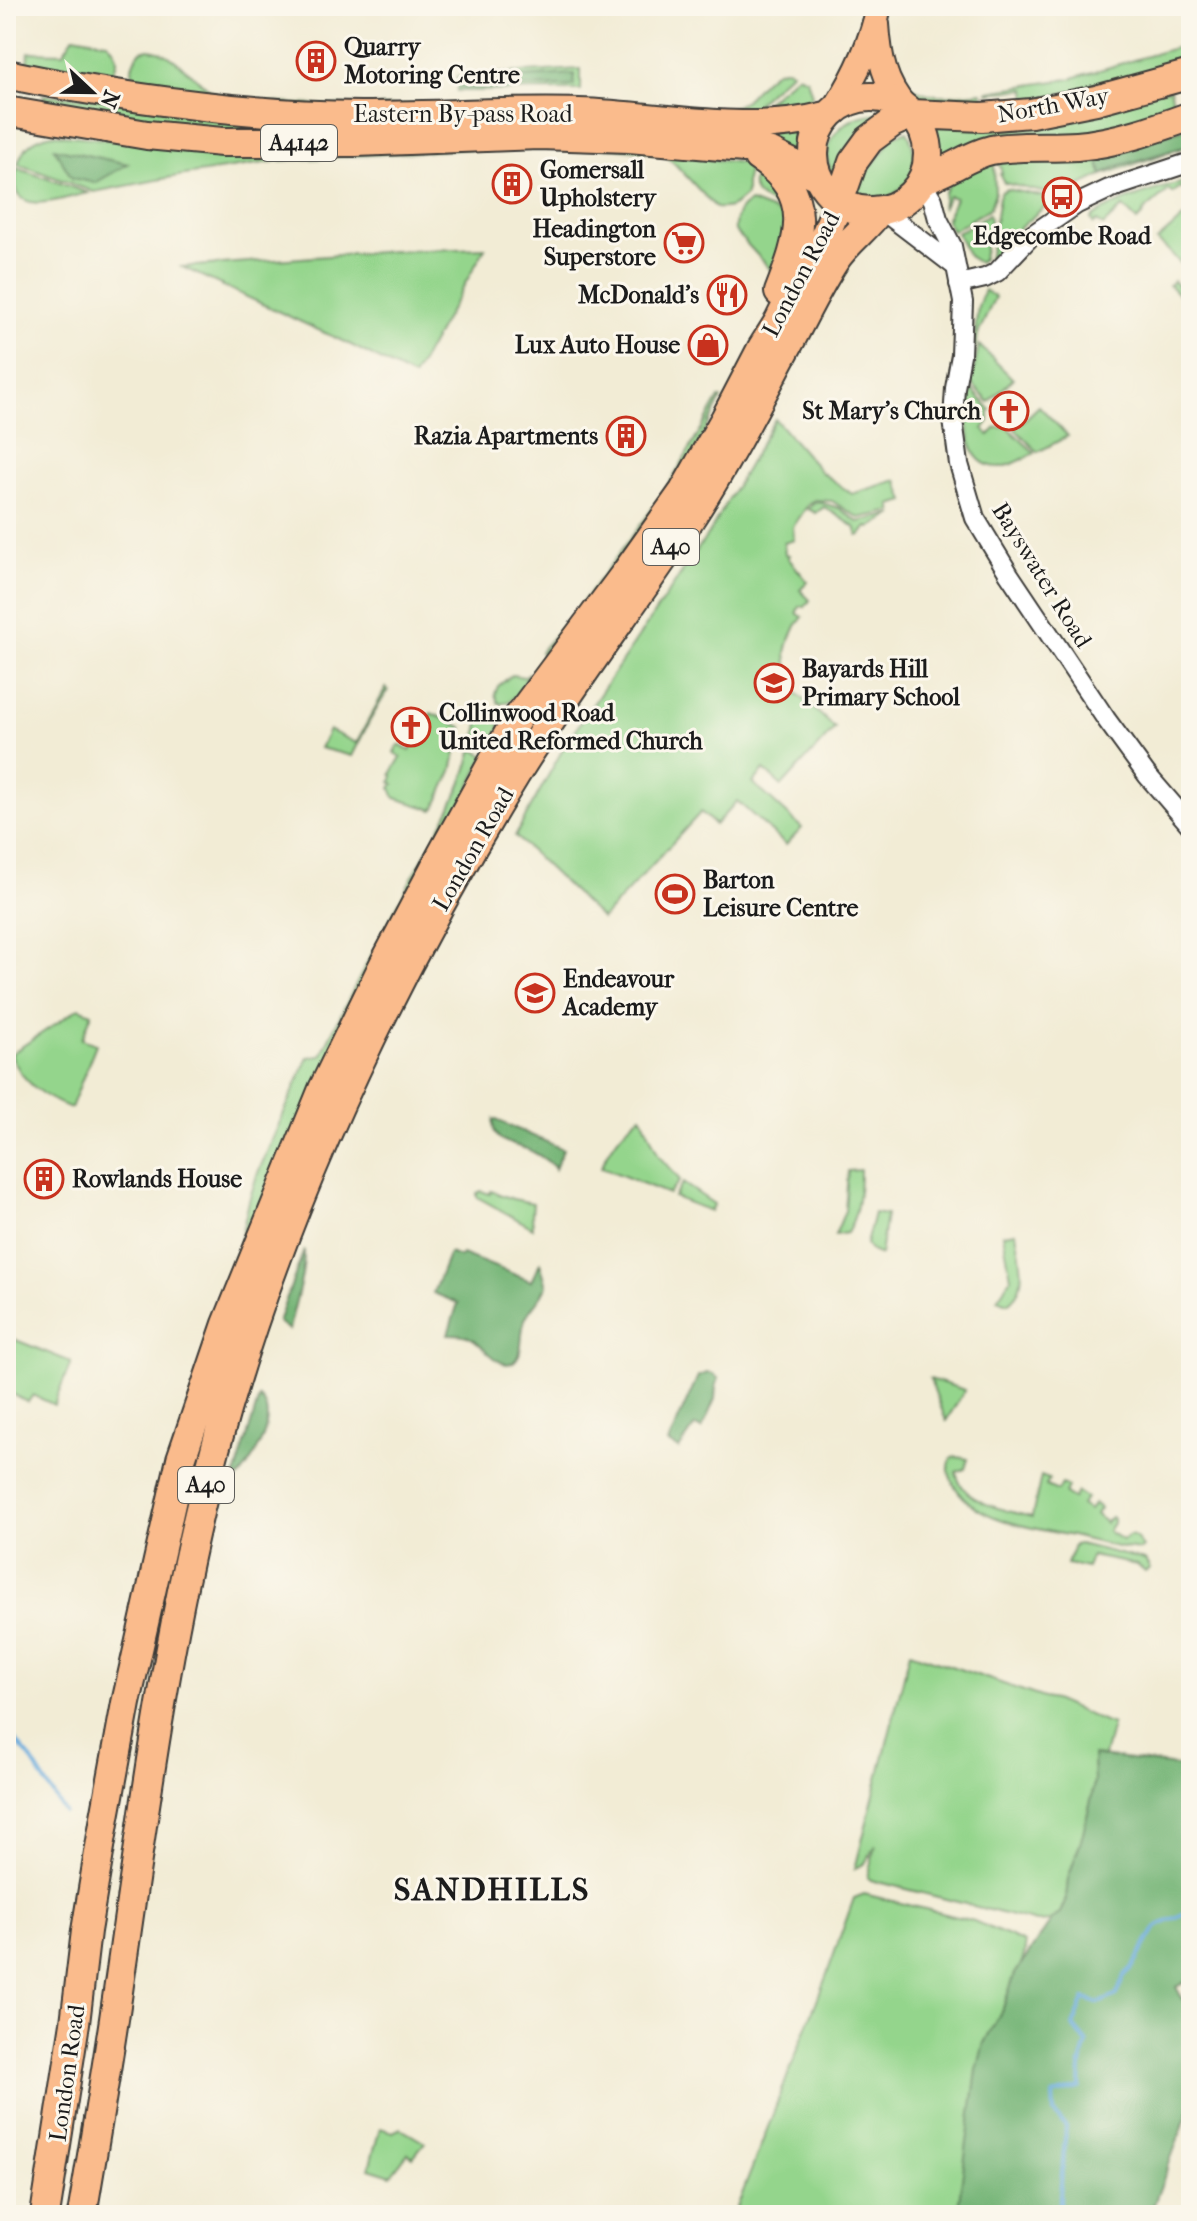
<svg xmlns="http://www.w3.org/2000/svg" width="1197" height="2221" font-family="'IM FELL French Canon',serif">
<style>
.green{fill:#94d58c;stroke:#587854;stroke-width:2}
.forest{fill:#77b678;stroke:#4a694a;stroke-width:2}
.lines{fill:none;stroke-linecap:round;stroke-linejoin:round}
.stream{stroke:#67aadb;stroke-width:4}
.minor-casing{stroke:#3c3b38;stroke-width:22}
.major-casing{stroke:#3c3b38;stroke-width:28}
.highway-casing{stroke:#3c3b38;stroke-width:32}
.minor{stroke:#fff;stroke-width:18}
.major{stroke:#fabb8c;stroke-width:24}
.highway{stroke:#fabb8c;stroke-width:28}
.labels{text-anchor:middle;dominant-baseline:central;stroke-width:6;stroke-linejoin:round;paint-order:stroke}
.shield{fill:#fbf7ec;stroke:#5f5e5a;stroke-width:2}
.shield-label{font-size:22px;font-weight:bold;fill:#1c1c1c}
.poi-label{font-size:24px;font-weight:bold;fill:#1c1c1c;stroke:#fbf7ec;text-anchor:start}
.street-label{font-size:24px;fill:#1c1c1c;stroke:#fbf7ec}
.district-label{font-size:32px;font-weight:bold;letter-spacing:2px;fill:#1c1c1c;stroke:#fbf7ec}
</style>
<rect width="100%" height="100%" fill="#fbf7ec"/>
<filter id="ink" filterUnits="userSpaceOnUse"><feTurbulence type="fractalNoise" baseFrequency=".0125" numOctaves="2"/><feDisplacementMap in="SourceGraphic" scale="16" xChannelSelector="R" yChannelSelector="G"/><feConvolveMatrix kernelMatrix="1 2 1 2 8 2 1 2 1" color-interpolation-filters="sRGB"/></filter>
<filter id="wash" filterUnits="userSpaceOnUse"><feTurbulence type="fractalNoise" baseFrequency=".006" numOctaves="4" result="noise"/><feDisplacementMap in="SourceGraphic" scale="32" xChannelSelector="R" yChannelSelector="G"/><feGaussianBlur stdDeviation="1.8" result="paint"/><feColorMatrix in="noise" values="0 0 0 0 0 0 0 0 0 0 0 0 0 0 0 0 0 1.4 0 .05"/><feComposite in="paint" operator="in"/></filter>
<g filter="url(#wash)">
<rect width="100%" height="100%" fill="#f2ecd5"/>
<path class="green" d="M74,36L107,42C122,55 119,68 105,79L26,70L29,52L63,53Z
M1191,43V64L995,109L932,104L919,98L905,88L909,85C930,101 957,94 982,92L985,105L1027,99L1026,89L988,93V91L1069,79Z
M148,49C181,51 198,95 236,99C380,116 524,96 669,109C697,112 721,118 745,100C757,90 775,61 792,71L758,102L760,107L797,75L807,79L812,95L807,102L765,113L720,117L595,108L351,110L257,105L222,101L139,85C129,73 130,63 141,51Z
M581,69V90L457,91V76Z
M1170,89L1176,112L1104,131L939,159L938,140L933,127Z
M43,95L809,131L805,144L804,159L776,145L204,133L50,104L45,101Z
M874,114L881,115L835,179C814,147 841,116 874,114Z
M907,131C929,173 896,213 851,195L856,180L868,170L884,150L890,138Z
M52,134L185,147L249,150L548,142L644,146L698,158L746,163L758,166L768,172L778,181L785,192L791,213C779,205 757,202 753,188C752,180 755,177 754,169L749,168L746,180V195C736,204 731,210 716,208L675,164L663,154L617,148L547,146L464,149L277,161L178,176L94,192L18,164C23,146 34,138 52,134Z
M1191,145L1102,175L1059,196L1004,183L1000,174L1002,173L999,163L994,164L995,193L990,208L952,231L946,220L955,198L948,196L942,209L944,193L952,180L992,161L1097,154L1102,174L1118,166Z
M17,168L88,193C58,199 6,221 17,168Z
M1191,181V189L1189,187L1185,191L1180,187L1173,193L1169,190L1143,212L1144,214L1137,221L1123,207L1103,226L1097,221L1094,224L1091,219C1101,206 1171,184 1191,181Z
M1007,189L1050,198L1052,201C1036,214 1020,226 1007,241C1000,248 997,255 989,260L999,197L1001,192Z
M750,202L792,218L773,272L735,231C734,219 738,207 750,202Z
M1191,211V287L1186,300L1183,302L1182,299L1185,297L1182,293L1179,295L1169,285L1173,281L1179,287L1191,275L1168,250L1157,241Z
M989,214L990,218L983,259L979,263L968,256L957,233Z
M485,248L413,377L353,346L182,267L393,251Z
M984,290L995,297L979,332L969,369L967,368L974,340L978,307Z
M979,345L1013,379L989,402L971,383Z
M970,387L991,410L989,412V421L983,429L989,435L996,428L1007,427L1035,453C1024,458 1011,467 999,467C960,467 968,412 970,387Z
M719,398L721,399L694,454L569,629L542,654L540,652L572,616L647,516L676,473Z
M1039,406L1068,436L1038,452L1015,429Z
M775,419L821,472L852,494L897,480L905,501L891,505L893,511L859,518L832,501L815,500L808,505L793,527L794,540L784,543L785,554L789,555L788,558L808,582L800,590L810,600L805,607L801,606L797,611L798,614L803,617L796,626L788,644L786,653L788,672L783,686L785,688L788,685L835,728L782,786L764,770L753,783L802,828L786,845L737,801L715,825L701,812L602,919L515,836L564,747L712,528Z
M819,502L839,508L858,522L894,514L870,528L867,527L861,535L858,536L855,527L824,507L816,513L808,509L814,503Z
M529,673C523,687 517,700 501,704L498,702L495,694L498,686L512,675L524,677Z
M386,688L388,690L369,722L352,756L320,748L329,730L356,743Z
M431,713L462,727L452,771L434,810L395,798L391,788L394,784L391,782L393,776L391,774L401,757L394,753L399,745L410,751Z
M490,713L497,717L501,728L488,750L475,743L480,719Z
M473,749L485,756L215,1318H212L239,1246L249,1201L257,1175L308,1057L321,1056C349,995 381,936 413,876C436,835 461,795 473,749Z
M79,1008L92,1013L82,1039L96,1044L71,1108C44,1098 21,1082 11,1054Z
M641,1115L659,1156L680,1180L669,1194L601,1167C611,1145 622,1130 641,1115Z
M860,1170C860,1191 858,1215 847,1233L835,1235L845,1211L848,1171Z
M683,1183L714,1204L710,1211L674,1197Z
M481,1191L490,1194L491,1191L513,1199L533,1203L532,1214L533,1228L477,1197V1193Z
M874,1213L886,1215L880,1255L871,1251L866,1244Z
M1016,1232C1019,1254 1031,1289 1007,1303L997,1299L1011,1278L1003,1234Z
M6,1336L71,1362L54,1405L33,1395L28,1402L6,1391Z
M930,1379L965,1390L946,1421L945,1418Z
M957,1457L968,1459L965,1469L956,1472C962,1504 1005,1510 1032,1517L1041,1476L1049,1479L1046,1486L1058,1491L1062,1484L1068,1487L1065,1494L1073,1499L1077,1492L1086,1498L1081,1505L1089,1510L1094,1503L1100,1508L1096,1514L1105,1523L1111,1517L1113,1519V1523L1108,1531L1122,1540L1130,1535C1139,1537 1137,1541 1143,1547L1141,1550L1122,1548C1103,1544 1085,1539 1067,1535C1029,1527 971,1521 952,1481C948,1473 947,1466 952,1458Z
M1079,1544L1145,1560L1150,1569L1145,1572L1137,1565L1091,1556L1087,1568L1067,1564L1074,1545Z
M910,1652L1044,1698L1054,1700L1112,1725L1104,1756L1093,1755L1094,1780L1092,1796L1082,1837L1068,1879L1066,1899L1060,1913L1051,1921L1036,1922L871,1880L867,1877L876,1845L865,1863L855,1869Z
M864,1894L974,1921L1024,1943L1025,1952L1022,1962L1015,1974L1003,2008L984,2043L957,2215H734L827,1974L854,1898Z
M380,2128L393,2132L401,2128L425,2142L413,2157L408,2153L391,2175L369,2168Z"/>
<path class="forest" d="M575,74L574,86L460,88V80Z
M1191,127V145L1118,166L1102,175L1097,154Z
M54,148L128,164L95,183L72,178Z
M494,1119L563,1149L555,1169C552,1163 536,1153 529,1150C514,1144 489,1143 494,1119Z
M304,1250C305,1277 294,1303 289,1330L278,1322Z
M449,1253L460,1257L462,1254L531,1281L540,1263L547,1285C542,1297 532,1306 526,1317C520,1329 523,1345 519,1355C506,1380 484,1345 473,1339C465,1334 457,1334 448,1334L458,1303L433,1293Z
M707,1373L713,1374L719,1379L716,1384L715,1399L702,1429L695,1426L679,1449L668,1443L698,1376Z
M259,1398C281,1416 251,1468 233,1483Z
M1093,1755L1191,1768V1979L1176,1987L1191,2014V2104L1150,2215H957L977,2070L984,2043L1003,2008L1015,1974L1051,1921L1060,1913L1066,1899L1068,1879L1082,1837L1092,1796L1094,1780Z"/>
<g class="lines">
<path class="stream" d="M6,1730L29,1756L64,1812
M1060,2215V2196L1066,2127L1054,2113L1053,2095L1080,2088L1081,2064L1087,2043L1073,2026L1084,1999L1099,2003L1117,1995L1124,1976L1132,1968L1156,1927L1191,1910"/>
</g>
</g>
<g filter="url(#ink)">
<g class="lines">
<defs>
<path id="minor" d="M922,182L933,200L938,219L952,246L963,302L961,355L955,388L953,420L959,464L975,518L1009,574L1106,719L1147,775L1191,826
M883,211L955,266
M959,284L985,278L997,272L1032,235L1077,204L1109,189L1191,162"/>
<path id="major" d="M877,24C879,56 884,84 906,108
M836,107C855,77 872,41 879,6"/>
<path id="highway" d="M6,74C122,98 242,115 361,116C433,116 506,111 579,113C661,115 744,137 826,116
M814 154a57 57 0 1 1 114 0a57 57 0 1 1-114 0Z
M6,111L147,135L222,142H356L539,135L629,138L756,149L771,153L819,177
M758,157C816,194 800,238 779,292
M923,179C947,173 966,156 991,150C1019,145 1049,148 1077,146C1115,143 1155,129 1191,116
M45,2215L75,2023L86,1931L105,1817L126,1703L181,1459L227,1324L323,1089L384,964L442,854L516,720L625,574L684,491L725,419L762,348L779,321L798,282L820,247L839,202L853,162L869,140L892,123L912,114L982,117L1031,113L1096,100L1191,74
M82,2215C93,2150 104,2085 114,2019C140,1842 162,1662 205,1488C268,1235 381,995 516,774C570,687 633,605 690,519C726,464 756,405 787,347C803,318 817,287 835,260C847,242 866,229 879,211"/>
</defs>
<use href="#minor" class="minor-casing"/>
<use href="#major" class="major-casing"/>
<use href="#highway" class="highway-casing"/>
<use href="#minor" class="minor"/>
<use href="#major" class="major"/>
<use href="#highway" class="highway"/>
</g>
</g>
<defs>
<symbol id="building-ring" viewBox="-11 -11 22 22"><circle r="9.5" fill="#fbf7ec" stroke="#c8321e" stroke-width="1.5"/><path d="M-4-6H4V6H1V3H-1V6H-4ZM-2.5-4.3h1.7v1.8h-1.7ZM.8-4.3h1.7v1.8H.8ZM-2.5-1h1.7V.8h-1.7ZM.8-1h1.7V.8H.8Z" fill="#c8321e"/></symbol>
<symbol id="bus-ring" viewBox="-11 -11 22 22"><circle r="9.5" fill="#fbf7ec" stroke="#c8321e" stroke-width="1.5"/><path d="M-5-6H5V4H4V6H2V4H-2V6H-4V4H-5ZM-3.5-4V0h7V-4ZM-3.5 1.2v1.5H-2V1.2ZM2 1.2v1.5H3.5V1.2Z" fill="#c8321e"/></symbol>
<symbol id="supermarket-ring" viewBox="-11 -11 22 22"><circle r="9.5" fill="#fbf7ec" stroke="#c8321e" stroke-width="1.5"/><path d="M-6-5.5h2.5l.6 2H6L4.5 2H-2.5L-4.4-4H-6ZM-1.5 3.2a1.3 1.3 0 1 0 .1 0ZM3 3.2a1.3 1.3 0 1 0 .1 0Z" fill="#c8321e"/></symbol>
<symbol id="restaurant-ring" viewBox="-11 -11 22 22"><circle r="9.5" fill="#fbf7ec" stroke="#c8321e" stroke-width="1.5"/><path d="M-5-6h1v4h1v-4h1v4h1v-4h1v5L-1.5 .5V6h-2V.5L-5-1ZM5-6V6H3V1.5H1.5Q1.5-4 5-6Z" fill="#c8321e"/></symbol>
<symbol id="shop-ring" viewBox="-11 -11 22 22"><circle r="9.5" fill="#fbf7ec" stroke="#c8321e" stroke-width="1.5"/><path d="M-5-2.5h2.3a2.7 3.5 0 0 1 5.4 0H5L5.5 6h-11ZM-1.5-2.5h3a1.5 2.3 0 0 0-3 0Z" fill="#c8321e"/></symbol>
<symbol id="church-ring" viewBox="-11 -11 22 22"><circle r="9.5" fill="#fbf7ec" stroke="#c8321e" stroke-width="1.5"/><path d="M-1.2-6h2.4v3.5h3.3v2.4h-3.3V6h-2.4V-.1h-3.3v-2.4h3.3Z" fill="#c8321e"/></symbol>
<symbol id="school-ring" viewBox="-11 -11 22 22"><circle r="9.5" fill="#fbf7ec" stroke="#c8321e" stroke-width="1.5"/><path d="M0-5L7-2L0 1L-7-2ZM-4 1L0 2.5L4 1V4Q0 6-4 4Z" fill="#c8321e"/></symbol>
<symbol id="stadium-ring" viewBox="-11 -11 22 22"><circle r="9.5" fill="#fbf7ec" stroke="#c8321e" stroke-width="1.5"/><path d="M0-5a6.5 5 0 1 0 0 10a6.5 5 0 1 0 0-10ZM-3.5-1.8h7v3.6h-7Z" fill="#c8321e"/></symbol>
</defs>
<g fill-rule="evenodd">
<use href="#building-ring" x="294" y="39" width="44" height="44"/>
<use href="#building-ring" x="490" y="162" width="44" height="44"/>
<use href="#bus-ring" x="1040" y="175" width="44" height="44"/>
<use href="#supermarket-ring" x="662" y="221" width="44" height="44"/>
<use href="#restaurant-ring" x="705" y="273" width="44" height="44"/>
<use href="#shop-ring" x="686" y="323" width="44" height="44"/>
<use href="#church-ring" x="987" y="389" width="44" height="44"/>
<use href="#building-ring" x="604" y="414" width="44" height="44"/>
<use href="#school-ring" x="752" y="661" width="44" height="44"/>
<use href="#church-ring" x="389" y="705" width="44" height="44"/>
<use href="#stadium-ring" x="653" y="872" width="44" height="44"/>
<use href="#school-ring" x="513" y="971" width="44" height="44"/>
<use href="#building-ring" x="22" y="1157" width="44" height="44"/>
</g>
<g class="labels">
<g class="shield">
<rect x="261" y="125" width="76" height="36" rx="6"/>
<rect x="643" y="529" width="56" height="36" rx="6"/>
<rect x="178" y="1467" width="56" height="36" rx="6"/>
</g>
<g class="shield-label">
<text x="299" y="143">A4142</text>
<text x="671" y="547">A40</text>
<text x="206" y="1485">A40</text>
</g>
<g class="poi-label">
<text x="344" y="47">Quarry<tspan x="344" dy="28">Motoring Centre</tspan></text>
<text x="540" y="170">Gomersall<tspan x="540" dy="28">Upholstery</tspan></text>
<text x="656" y="229" text-anchor="end">Headington<tspan x="656" dy="28">Superstore</tspan></text>
<text x="1062" y="236" text-anchor="middle">Edgecombe Road</text>
<text x="699" y="295" text-anchor="end">McDonald's</text>
<text x="680" y="345" text-anchor="end">Lux Auto House</text>
<text x="981" y="411" text-anchor="end">St Mary's Church</text>
<text x="598" y="436" text-anchor="end">Razia Apartments</text>
<text x="802" y="669">Bayards Hill<tspan x="802" dy="28">Primary School</tspan></text>
<text x="439" y="713">Collinwood Road<tspan x="439" dy="28">United Reformed Church</tspan></text>
<text x="703" y="880">Barton<tspan x="703" dy="28">Leisure Centre</tspan></text>
<text x="563" y="979">Endeavour<tspan x="563" dy="28">Academy</tspan></text>
<text x="72" y="1179">Rowlands House</text>
</g>
<g class="street-label">
<text transform="translate(1053 105) rotate(-10)">North Way</text>
<text x="463" y="114">Eastern By-pass Road</text>
<text transform="translate(801 274) rotate(-62)">London Road</text>
<text transform="translate(1042 575) rotate(58)">Bayswater Road</text>
<text transform="translate(473 849) rotate(-60)">London Road</text>
<text transform="translate(67 2073) rotate(-82)">London Road</text>
</g>
<g class="district-label">
<text x="492" y="1889">SANDHILLS</text>
</g>
</g>
<rect width="1197" height="2221" fill="none" stroke="#fbf7ec" stroke-width="32"/>
<g transform="translate(92 92) rotate(112)" stroke="#fbf7ec" stroke-width="6" paint-order="stroke">
<path d="M0-6L14 30L0 20L-14 30Z" fill="#1c1c1c"/>
<text y="-12" font-size="22" font-weight="bold" text-anchor="middle" fill="#1c1c1c">N</text>
</g>
</svg>
